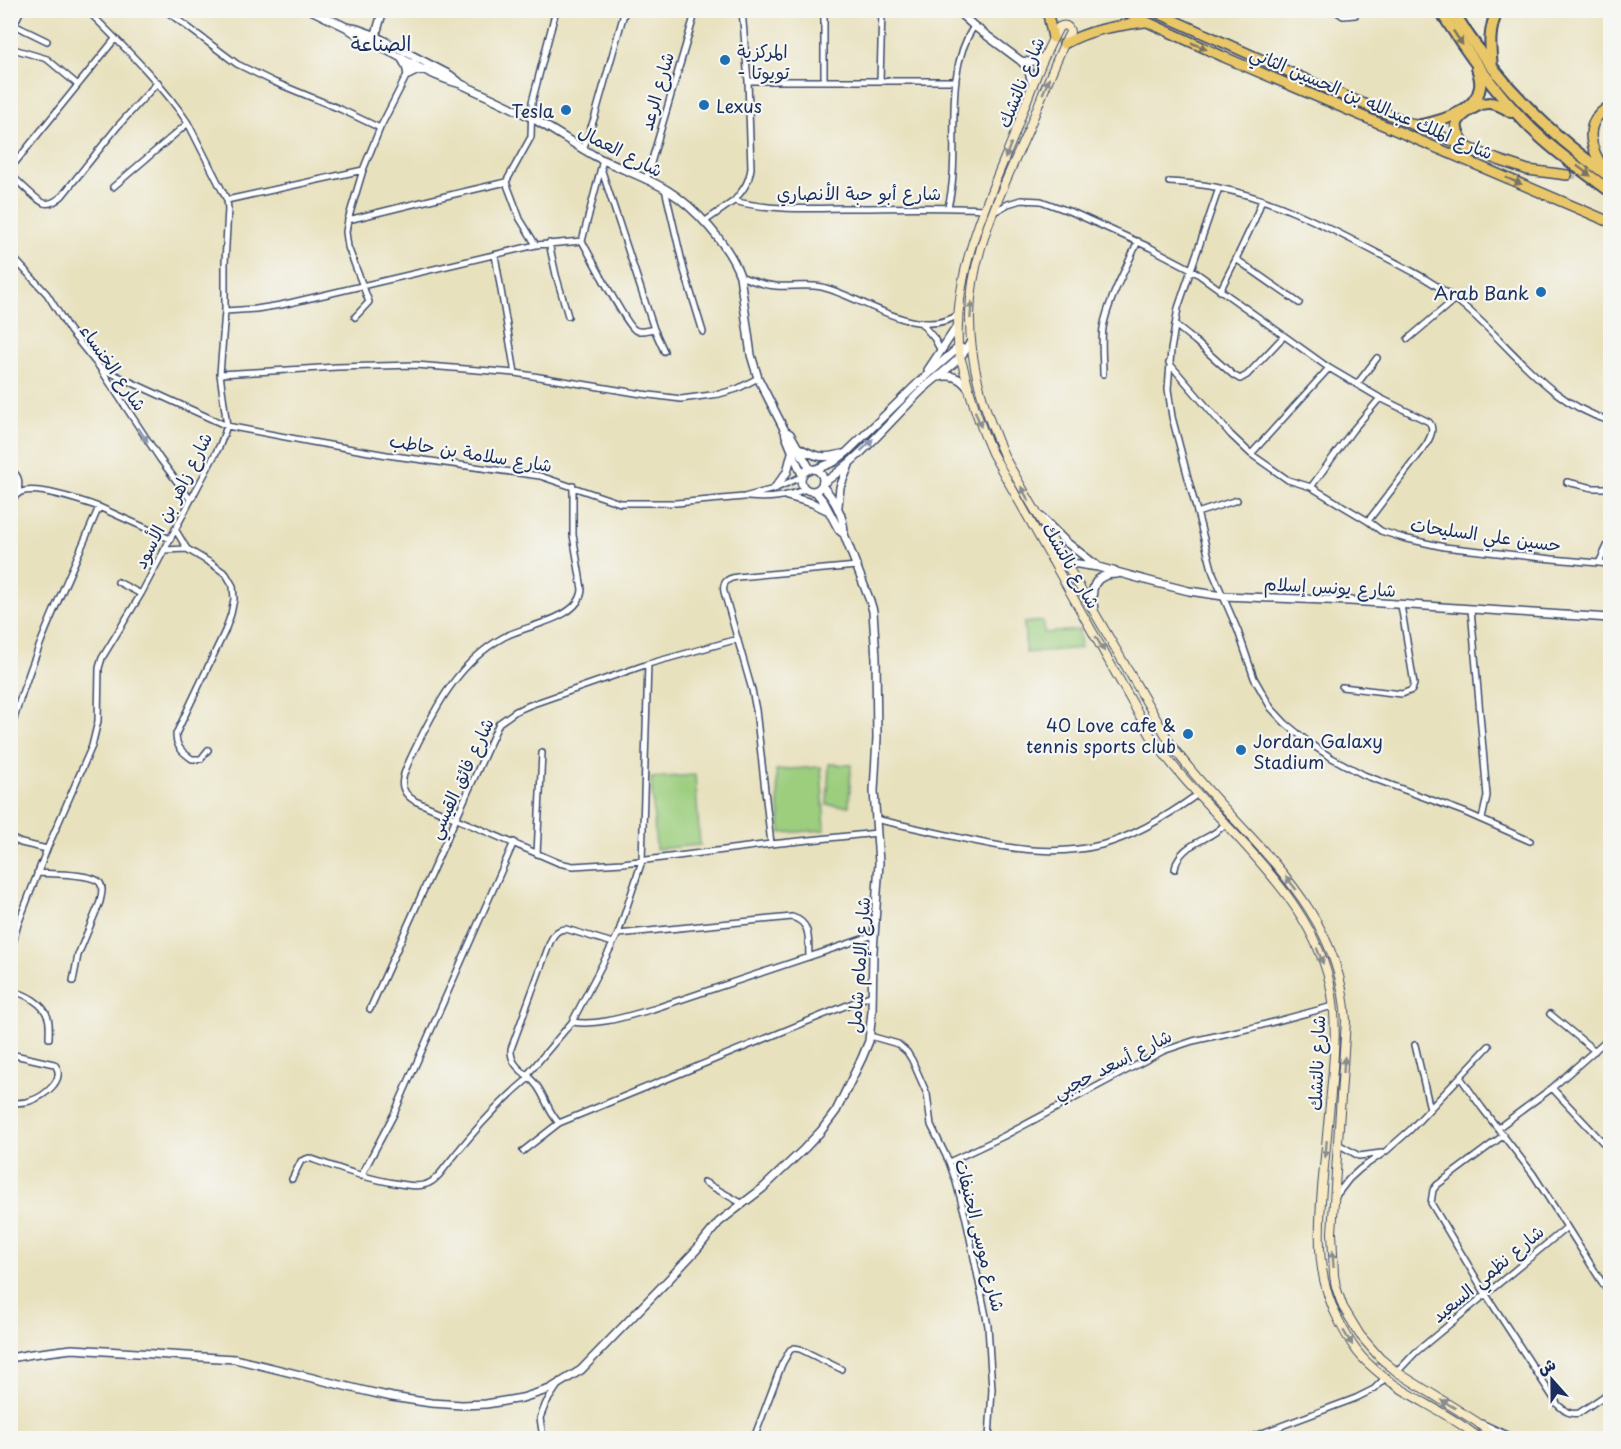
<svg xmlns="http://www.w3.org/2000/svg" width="1621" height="1449" font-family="'Playpen Sans','Playpen Sans Arabic',sans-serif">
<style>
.green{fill:#9cce7e;stroke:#5c7e6e;stroke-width:1.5}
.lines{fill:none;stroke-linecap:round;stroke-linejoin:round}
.trunk-tunnel{stroke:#bfbdaa;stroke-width:9;stroke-dasharray:9 4.5;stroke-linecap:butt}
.minor-casing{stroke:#3a4a6c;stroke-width:8}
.tertiary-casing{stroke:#3a4a6c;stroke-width:10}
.secondary-casing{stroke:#3a4a6c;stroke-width:10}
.trunk-casing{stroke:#3a4a6c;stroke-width:12}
.motorway-casing{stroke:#3a4a6c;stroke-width:14}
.minor{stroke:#fff;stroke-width:5}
.tertiary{stroke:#fff;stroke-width:7}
.secondary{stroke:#f6e9c3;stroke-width:8}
.trunk{stroke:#e9c769;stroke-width:9}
.motorway{stroke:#e9c769;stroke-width:10}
.oneway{fill:#787363}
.oneway2{fill:#888c90}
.oneway3{fill:#8d97ae}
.poi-dot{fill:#1f6fb2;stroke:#f6f6f2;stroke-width:2}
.labels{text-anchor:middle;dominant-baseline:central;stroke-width:4.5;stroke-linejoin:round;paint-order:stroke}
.poi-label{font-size:18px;fill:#1b2f5e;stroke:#f6f6f2;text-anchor:start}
.street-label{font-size:18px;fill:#1b2f5e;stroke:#f6f6f2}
.neighbourhood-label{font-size:20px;fill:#1b2f5e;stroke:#f6f6f2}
</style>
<rect width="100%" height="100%" fill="#f6f6f2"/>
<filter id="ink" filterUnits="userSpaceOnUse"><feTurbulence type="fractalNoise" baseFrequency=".0167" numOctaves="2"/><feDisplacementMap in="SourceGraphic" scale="12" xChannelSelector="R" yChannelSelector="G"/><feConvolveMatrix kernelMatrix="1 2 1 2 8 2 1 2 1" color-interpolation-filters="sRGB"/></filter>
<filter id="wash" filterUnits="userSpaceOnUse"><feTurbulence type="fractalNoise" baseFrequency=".008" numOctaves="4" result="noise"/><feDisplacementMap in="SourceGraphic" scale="24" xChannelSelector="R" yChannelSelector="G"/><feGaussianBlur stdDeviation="1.35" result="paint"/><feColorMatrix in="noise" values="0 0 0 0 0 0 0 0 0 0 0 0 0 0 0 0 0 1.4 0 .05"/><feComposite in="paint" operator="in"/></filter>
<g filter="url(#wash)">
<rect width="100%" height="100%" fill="#e8e1bd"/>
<path class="green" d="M1043,621L1044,633L1079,630L1081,648L1026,653L1024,623Z
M829,764L851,765L849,806L827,805Z
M821,767L825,830L781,833L776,770Z
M695,775L700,845L656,849L651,778Z"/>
</g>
<g filter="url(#ink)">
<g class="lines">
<path class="trunk-tunnel" d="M1567,175L1590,173"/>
<defs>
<path id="minor" d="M165,10L237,64L274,82L340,109L380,128
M1334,10L1343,16L1355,15
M10,23L47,41
M10,33L21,10
M10,48L47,59L78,85
M748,81H956
M824,81V10
M880,81L882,10
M583,150L595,116L625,10
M603,160L582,241C590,255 626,325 635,330C640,333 648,330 654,329
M601,168L654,329L664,351
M10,169L115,39
M10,174C17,180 37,201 44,203C51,205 57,200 62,196L118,126L158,82
M646,180L696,10
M506,182L520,219L536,245
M1169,182C1186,183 1203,184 1219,188C1278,200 1331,229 1383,256C1412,271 1440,285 1465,307C1512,347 1548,403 1610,421
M113,187L188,123
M1219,188L1178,308L1171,350L1168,389L1172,417L1213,573L1238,631L1254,678L1271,708L1285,723L1312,745L1332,758L1364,775L1464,812L1530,841
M665,189L684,270L703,332
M227,200L363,170
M734,201C743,190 749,183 751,168L748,81L742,10
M948,207C963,149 940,78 974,26
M994,212L1008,204L1021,200L1041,201L1074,213L1151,248L1191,269L1329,368L1380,398L1429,422C1435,429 1430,438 1426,445L1368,521
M348,220L446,196L506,182L531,137L532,102L556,10
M704,222L734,201C768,210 806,209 841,208C889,208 937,206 985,209
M549,243L556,275L568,316
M10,254L47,294L70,331L100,368L160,459L190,499
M495,255L515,373
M1236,259L1254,221L1262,200
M740,276C752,281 763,285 776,286C791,287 807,284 822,287C863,297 917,341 958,315
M1220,291L1236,259L1299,303
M225,311L256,309L281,305L536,245L582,241
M355,317L369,302L348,247L346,232L348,220L363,170L380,128L414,61
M921,323L934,338L941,351
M1175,325L1195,341L1233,375L1240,379L1247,375L1284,336
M1408,339L1455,299
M1169,363L1231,435L1251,454L1288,480L1311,487L1368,521L1381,531L1403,538L1444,547L1552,559L1610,564
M100,368L227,426L312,442L387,455L540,476L620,503H676L744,497L774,489L801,477
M220,374L337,367L416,365L515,373L642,394L681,399L719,394L737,389L758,378
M1103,374C1103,359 1101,343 1103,328C1108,300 1127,267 1138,241
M1357,384L1377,358
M1251,454L1329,368
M10,470C21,476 19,483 18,494
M1567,482L1593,488H1610
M573,486V535L582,589C581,619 526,625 504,637C458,662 435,708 413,753C405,771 393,788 415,801L559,863L573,866L623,863L771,844L877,833
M1311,487L1352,431L1380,398
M748,497C770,499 786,497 806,489
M10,502C13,498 16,494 21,492C37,486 82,501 99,507
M1197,513L1237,500
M175,529L187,549
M164,550L187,549L212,564L226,574L233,586L234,599L231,614L225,631L176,734C176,747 182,752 192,759H201L208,750
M1599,563L1610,540
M118,582L141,594
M1471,609L1487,796L1482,819
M1342,687L1402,694L1412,690L1414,684L1401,605
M10,733C31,655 67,582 99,507L170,539
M875,819C902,825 929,831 956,837C1004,848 1052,857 1101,845C1136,836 1169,815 1198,794
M10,838L21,843L47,849L92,746L98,721L99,668L102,658L141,594L203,477L220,445L227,426L220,374L225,311V263L228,209L227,200L188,123C160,81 123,46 87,10
M771,844L756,710L752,690L724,592C722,582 728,578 737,577L857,566
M537,854L542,753
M1175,869C1179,842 1210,842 1225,824
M37,873C50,874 93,873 100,883C104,888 101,896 100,902L78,955L73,981
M618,934L792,917C812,923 808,940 809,957
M10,954L18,924L47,849
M10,990C25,994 44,1003 48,1018C50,1024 49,1032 49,1038
M370,1009L499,723L516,711L530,705L648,664L738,639
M1550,1014L1595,1051
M572,1022C600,1026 627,1016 653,1009L874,935
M870,1036L898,1044L907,1052L912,1060L927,1094L931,1125L949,1162L956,1182L966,1219L988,1326L992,1389L989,1438
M1415,1045L1430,1109
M10,1054L54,1064C68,1078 44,1097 30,1101C24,1103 17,1103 10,1103
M527,1075L572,1022L618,934L642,861L648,664
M1552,1088L1610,1150
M559,1123C548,1112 546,1098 537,1086C528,1073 510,1068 511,1049L549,945C552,937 556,929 566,929L613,943
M1498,1128L1552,1088L1610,1037
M1504,1135L1437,1185L1433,1190L1431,1203L1485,1293L1558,1405C1565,1411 1569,1415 1579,1413L1610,1392
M1338,1144L1359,1156L1381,1153
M523,1151L559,1123L872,995
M949,1162L1004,1136L1163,1051L1193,1041L1251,1028L1333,1006
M361,1176L394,1114L514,842
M292,1179L301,1161L309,1158C340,1169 367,1179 400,1184C407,1185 416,1187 423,1185C430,1184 434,1180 439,1175C467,1139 495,1106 530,1077
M704,1182L743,1204
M1335,1197L1349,1179L1360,1169L1385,1152L1410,1130L1489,1046
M1567,1227L1610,1295
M1397,1372L1416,1352L1567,1227L1533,1174L1482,1108L1460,1077
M543,1438L540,1418L546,1403L558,1385
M754,1438L782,1364L790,1350L794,1348L800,1349L841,1369
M1249,1438L1356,1398L1374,1389L1385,1378"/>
<path id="tertiary" d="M311,10L346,27L357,29L371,34L450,75L459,82
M956,10L974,26L1021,61L1028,69L1033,85
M346,27C357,36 370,41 383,48C407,61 434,77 461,84C484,95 508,105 530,117C552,129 572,143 593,155C617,168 644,176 667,190C695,207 729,245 740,276L751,355L758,378L785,431L786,436L802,475
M374,41L383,10
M402,59L406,66L408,75L416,71L426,69
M1021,61C1031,63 1037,61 1045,56
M928,370L958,325
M939,377C951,374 960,377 968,388
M785,431L790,434L810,469
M799,448C816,457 823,459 842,454
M801 480a11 11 0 1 1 22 0a11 11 0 1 1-22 0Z
M816,469L834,462L847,452L917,384L958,348H961
M823,483C859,460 891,420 922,390C940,373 960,363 971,341
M774,489L787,472L792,453
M815,491L824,502L839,530L844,534
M787,496L812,503L827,510
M838,506L840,487L849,465
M1041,517L1066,542L1096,565
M1052,560L1098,567L1153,582L1189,591L1223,596L1350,601L1610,618
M1094,610C1090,590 1092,574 1117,574
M10,1358L32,1354L72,1349L235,1359L361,1390L392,1397L431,1403L462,1405L486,1404L522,1398L550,1389L581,1370L671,1277L697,1249L719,1222L763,1188L804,1149L821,1131L836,1111L862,1058L869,1041L872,1011L873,951L879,863L874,791L877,738L876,658L873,611L870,601L844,534C844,516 834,498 822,486
M1481,1424L1511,1438"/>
<path id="secondary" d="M1479,1438C1446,1410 1401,1395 1370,1365C1357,1354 1349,1340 1341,1325C1316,1280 1318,1237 1322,1188C1325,1156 1328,1125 1331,1093C1334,1057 1338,1020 1330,984C1307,884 1206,818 1151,736L992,453C980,426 971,399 964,370C962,362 958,353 958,344C954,269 988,200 1015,133C1028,97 1041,60 1059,27C1065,24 1069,26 1070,32C1053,65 1041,100 1027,133C1002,190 971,251 970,315C969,364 986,416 1006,460L1172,746C1237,836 1340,898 1346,1021L1332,1232L1334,1275L1336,1287L1343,1307L1360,1335L1380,1358L1397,1372L1477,1422L1495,1438"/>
<path id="trunk" d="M1047,10L1053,38
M1121,10L1224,57L1610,222
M1151,10L1314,83L1498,160L1528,170L1567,175
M1064,44C1090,29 1117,26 1145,22
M1606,172C1590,149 1581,123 1610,106"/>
<path id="motorway" d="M1440,10C1465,50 1492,88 1524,121C1548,147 1582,170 1610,191
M1452,10C1493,77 1546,132 1610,177
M1492,67C1490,47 1488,29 1498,10
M1417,126C1438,122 1476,113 1480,87C1481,81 1479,74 1477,68
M1466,147C1462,140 1455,132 1457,124C1458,119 1462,116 1466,113C1483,100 1493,100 1511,112"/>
</defs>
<use href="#minor" class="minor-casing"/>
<use href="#tertiary" class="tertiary-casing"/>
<use href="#secondary" class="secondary-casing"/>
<use href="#trunk" class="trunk-casing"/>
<use href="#motorway" class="motorway-casing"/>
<use href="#minor" class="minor"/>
<use href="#tertiary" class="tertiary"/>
<use href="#secondary" class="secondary"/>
<use href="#trunk" class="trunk"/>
<use href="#motorway" class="motorway"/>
</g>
<defs><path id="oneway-solid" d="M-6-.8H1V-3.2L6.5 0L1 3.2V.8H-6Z" transform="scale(1.5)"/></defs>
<g class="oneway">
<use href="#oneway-solid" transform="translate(1458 38) rotate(56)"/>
<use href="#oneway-solid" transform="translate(1199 46) rotate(24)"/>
<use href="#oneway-solid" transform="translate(1584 171) rotate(37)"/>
<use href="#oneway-solid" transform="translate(1514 181) rotate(23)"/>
</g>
<g class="oneway2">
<use href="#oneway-solid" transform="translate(1046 86) rotate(-67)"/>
<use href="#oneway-solid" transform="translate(1008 151) rotate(111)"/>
<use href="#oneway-solid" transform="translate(971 310) rotate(-86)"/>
<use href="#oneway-solid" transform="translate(978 419) rotate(70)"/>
<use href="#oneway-solid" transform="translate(1025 494) rotate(-119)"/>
<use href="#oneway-solid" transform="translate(1100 644) rotate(60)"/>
<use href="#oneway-solid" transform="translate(1291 883) rotate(-128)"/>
<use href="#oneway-solid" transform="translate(1320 956) rotate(68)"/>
<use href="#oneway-solid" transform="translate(1344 1065) rotate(-86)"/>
<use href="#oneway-solid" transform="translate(1326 1149) rotate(95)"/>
<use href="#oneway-solid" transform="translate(1333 1259) rotate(-94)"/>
<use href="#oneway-solid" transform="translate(1348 1338) rotate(58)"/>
<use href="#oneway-solid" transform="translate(1448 1404) rotate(-150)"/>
</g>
<g class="oneway3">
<use href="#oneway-solid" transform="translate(143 435) rotate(57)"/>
<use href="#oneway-solid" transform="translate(867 445) rotate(-45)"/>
</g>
</g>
<g class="poi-dot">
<circle cx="725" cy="60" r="6"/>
<circle cx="704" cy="105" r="6"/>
<circle cx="566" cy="110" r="6"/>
<circle cx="1541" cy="292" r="6"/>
<circle cx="1188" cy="734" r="6"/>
<circle cx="1241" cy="750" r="6"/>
</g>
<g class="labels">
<g class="poi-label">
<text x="737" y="50">المركزية<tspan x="737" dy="21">- تويوتا</tspan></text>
<text x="716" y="105">Lexus</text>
<text x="554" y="110" text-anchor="end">Tesla</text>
<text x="1529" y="292" text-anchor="end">Arab Bank</text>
<text x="1176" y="724" text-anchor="end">40 Love cafe &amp;<tspan x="1176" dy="21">tennis sports club</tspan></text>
<text x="1253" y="740">Jordan Galaxy<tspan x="1253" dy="21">Stadium</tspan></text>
</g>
<g class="street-label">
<text transform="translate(1020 82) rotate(-68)">شارع نالتشك</text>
<text transform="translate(656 91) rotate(-74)">شارع الرعد</text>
<text transform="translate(1372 102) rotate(23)">شارع الملك عبدالله بن الحسين الثاني</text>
<text transform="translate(621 150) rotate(27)">شارع العمال</text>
<text x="859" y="192">شارع أبو حبة الأنصاري</text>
<text transform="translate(114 367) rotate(55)">شارع الخنساء</text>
<text transform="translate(471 452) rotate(9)">شارع سلامة بن حاطب</text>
<text transform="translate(172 500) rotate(-63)">شارع زاهر بن الأسود</text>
<text transform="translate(1486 534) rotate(8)">حسين علي السليحات</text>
<text transform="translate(1072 565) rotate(60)">شارع نالتشك</text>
<text transform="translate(1330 586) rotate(3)">شارع يونس إسلام</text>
<text transform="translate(460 778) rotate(-65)">شارع فائق القيسي</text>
<text transform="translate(858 965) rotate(-86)">شارع الإمام شامل</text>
<text transform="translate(1112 1063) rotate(-27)">شارع أسعد حجبي</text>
<text transform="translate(1316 1063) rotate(-88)">شارع نالتشك</text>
<text transform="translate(981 1235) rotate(76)">شارع موسى الحنيفات</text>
<text transform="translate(1487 1273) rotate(-40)">شارع نظمي السعيد</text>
</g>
<g class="neighbourhood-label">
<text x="381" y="43">الصناعة</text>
</g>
</g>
<rect width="1621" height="1449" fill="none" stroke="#f6f6f2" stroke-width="36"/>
<g transform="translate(1552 1380) rotate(339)" stroke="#f6f6f2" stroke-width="4.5" paint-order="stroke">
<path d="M0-4.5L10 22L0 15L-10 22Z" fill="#1b2f5e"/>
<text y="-9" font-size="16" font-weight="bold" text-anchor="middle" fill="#1b2f5e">ش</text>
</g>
</svg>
